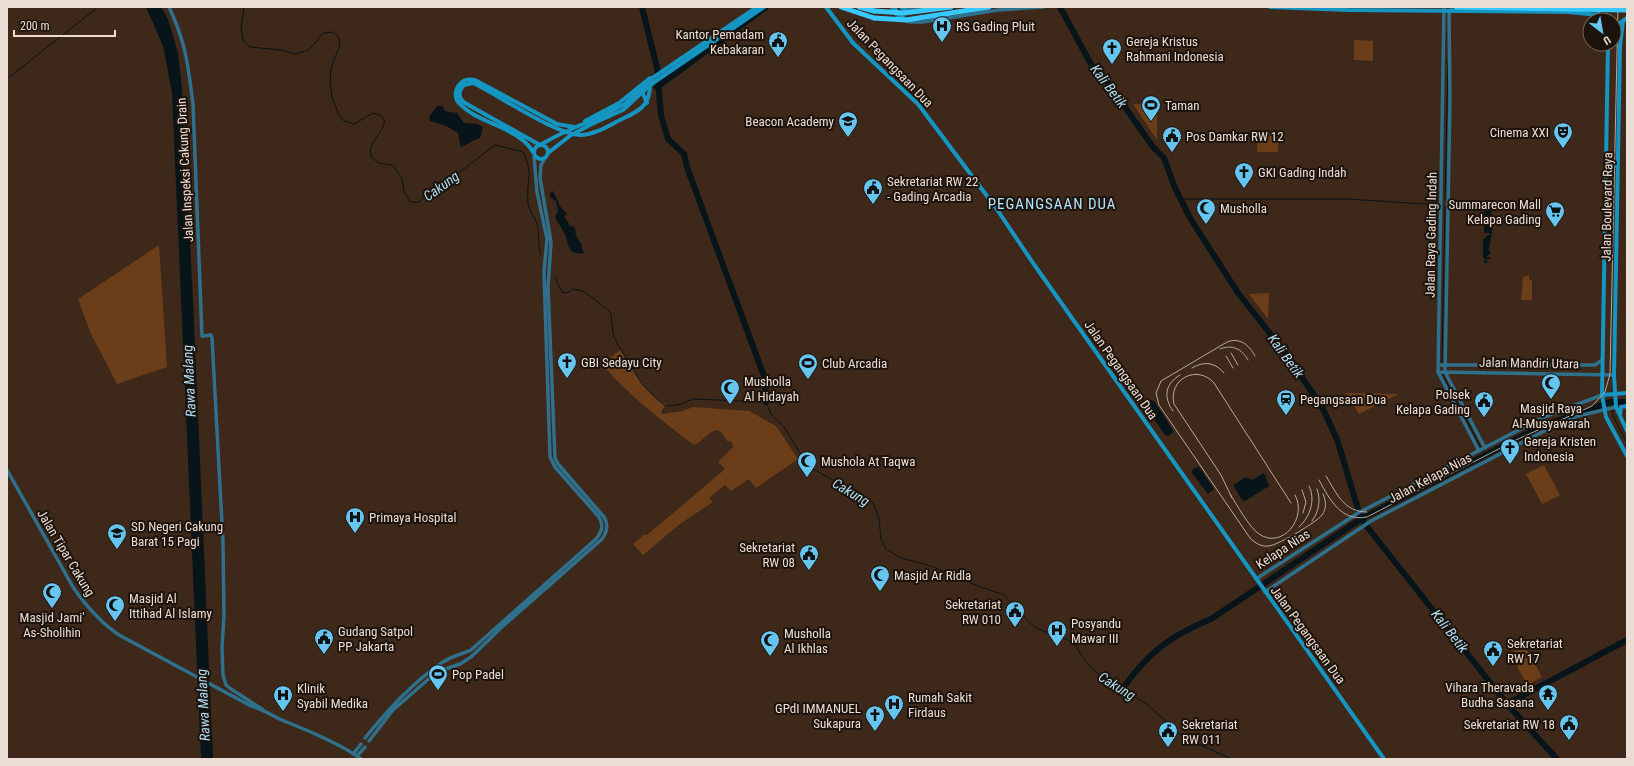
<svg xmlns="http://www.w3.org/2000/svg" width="1634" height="766" font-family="'Roboto Condensed',sans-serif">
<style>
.green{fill:#6b3d19}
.water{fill:#07151b}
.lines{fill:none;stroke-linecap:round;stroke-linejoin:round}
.stream{stroke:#07151b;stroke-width:1}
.river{stroke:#07151b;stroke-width:6}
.tertiary{stroke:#2f708c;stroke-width:3.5}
.secondary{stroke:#1595c1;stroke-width:4}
.motorway{stroke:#37c8ff;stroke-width:5}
.tram{stroke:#b9a99e;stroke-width:1}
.secondary-bridge{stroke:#1595c1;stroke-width:4}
.motorway-bridge{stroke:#37c8ff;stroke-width:5}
.labels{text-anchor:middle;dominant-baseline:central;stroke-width:4;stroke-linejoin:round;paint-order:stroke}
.poi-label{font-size:13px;fill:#ebddd3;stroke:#1d130d;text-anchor:start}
.street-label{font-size:13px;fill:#ebddd3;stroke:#1d130d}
.water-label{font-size:14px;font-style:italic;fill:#aeddf3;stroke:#1d130d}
.quarter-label{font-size:15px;letter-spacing:1px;fill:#b3e4fc;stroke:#1d130d}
</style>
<rect width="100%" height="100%" fill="#3d2819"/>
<path class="green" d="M1354,40L1373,41V61L1354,60Z
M1133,104H1157V140Z
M1258,133H1279L1278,152H1257Z
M159,245L167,367L117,384L91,334L78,299Z
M1529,275V280H1532V300H1521L1523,277Z
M1269,293L1268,319L1249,294Z
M620,350C635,368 644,395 666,404L661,412L662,414L683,411L693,407L749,411L776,426L798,459L756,488L749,479L731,491L725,485L709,498L713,502L680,524L643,555L633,544L645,534L647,535L725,469L718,462L733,447L732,442L727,441L721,432L717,430C706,433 704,441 694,445C661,420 629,396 602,364Z
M1346,393L1399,394L1359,414Z
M1544,465L1560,495L1542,504L1526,474Z
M1525,646L1542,677L1527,685L1510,653Z"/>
<path class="water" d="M146,7H161L168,19L178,53L182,90L193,300L213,759H201L172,92L163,46Z
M437,106H442L445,111L457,113L464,123L477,124L483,127L480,138C473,140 469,144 461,147L458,133L446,126L430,121L429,117Z
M553,191L559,203L558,204L567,214L564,216L571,227L574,226L576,232L575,233L581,244H583L581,246L584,253C566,256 569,242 564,233C561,226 557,222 555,216L558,212L556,201L550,197V193Z
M1494,203L1490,219L1493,227L1489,249L1491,253L1486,257H1491L1490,259H1486L1488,263H1484L1485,259L1483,258V239L1491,233H1484V207H1492L1490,205Z
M1151,400L1154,401L1173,430V432L1168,436L1165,435L1145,406L1146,403Z
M1197,467H1199L1214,489L1208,494L1192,473V470Z
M1264,473L1269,486L1245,501L1242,500L1233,485L1246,477L1252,480Z"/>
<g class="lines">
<path class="stream" d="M244,7L241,29L243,40L250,47L281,50L295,54L309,50L323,33L333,32L338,36L340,44L331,69L330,83L332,97L339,115L344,121L354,124L373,113C398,118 374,136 371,147C370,150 371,154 371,157L379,163L392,165L402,178L404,192L410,202H419L438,185L464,169L495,145L523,152C534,174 526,181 528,204C529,211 535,217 537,224C540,234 537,245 541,255
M7,79L98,7
M1180,199H1347L1440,205
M1445,200L1448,60
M555,277L562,292L567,293L573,289L583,291L592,297L611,313L613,334L618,345L642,384L657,399L666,406L678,405L693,399L766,402L771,414L784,427L808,466L873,503L879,518L881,539L886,549L901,558L931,566L978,586L1004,595L1032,625L1038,629L1068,640L1076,646L1081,655L1094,671L1148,705L1184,738L1232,759
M1442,363L1445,207
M1442,373L1481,448
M1610,402L1611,407
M1612,410L1613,416L1627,443
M1483,451L1485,456"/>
<path class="river" d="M642,7L657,68L661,115L668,139L684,154L688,170L765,379L766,402
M1060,7L1092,66L1108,83L1153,147L1164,158L1175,188L1190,218L1238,293L1287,355L1322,407L1337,439L1361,519L1507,704L1557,759
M657,87L766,7
M1123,688C1149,652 1170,636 1211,619L1361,519L1542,426L1610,402H1627
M1507,704L1627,640"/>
<path class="tertiary" d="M169,7C186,43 188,65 193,104L202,336L211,335L212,338L223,542L224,615L222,648L223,675L226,685L231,689L262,709
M891,7L898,17L909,22H923L998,10L1043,7
M906,7L909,9L922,7
M1444,7L1438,372L1479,451
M1452,7L1449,14L1450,99L1445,372L1485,448
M1438,365H1595L1602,360
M1438,372L1614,375
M7,470L73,587C86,606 100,622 119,635L251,706C263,709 272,716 284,721C307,730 341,744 361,759
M1256,579L1358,513L1544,417L1602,395
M1265,592L1371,521L1552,427L1578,416L1616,407
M365,738C388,710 413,682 443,662C452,656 462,654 471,650L596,539C602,531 604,526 599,517L555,467L550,457L544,272L547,239L537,192L534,156
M369,741L393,710L432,676L440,671L460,664L471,657L503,626L602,539C607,532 609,525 604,517L558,464L555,458L548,287L551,242L540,178L541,165L545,158
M353,754L361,744
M357,756L365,747"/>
<path class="secondary" d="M826,7L853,43L918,104L996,208L1033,263L1384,759
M1270,7L1348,10L1568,12L1599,15
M1597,7L1599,15L1604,20
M1623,21L1620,46L1614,375L1616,407L1627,431
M1614,23H1620L1627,18
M1614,30L1621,32
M1608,44L1602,395L1606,417L1627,456
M641,89L647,103
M593,120C575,127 557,135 540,145L465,103C458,98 458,91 464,85L473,83C497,94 559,137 582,135C597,134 611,124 624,118C642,110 651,103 650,82
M585,121L619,103L650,78
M534 152a7 7 0 1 1 14 0a7 7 0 1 1-14 0Z
M533,152C519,127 478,124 459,103C454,98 455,89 460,84C464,79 469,79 475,80L557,124L574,127
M548,153L571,135L594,123
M1607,166L1613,165L1617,166
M1602,395L1627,393
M1620,415L1621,407L1627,406"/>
<path class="motorway" d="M841,7L874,18
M859,7L874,11
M1456,7L1566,9"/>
<path class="tram" d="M1220,349C1232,344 1242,349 1248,360
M1231,353L1238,365
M1226,356L1233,368
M1255,356C1249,345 1240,337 1227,342L1161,381L1156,393L1159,405L1250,538C1255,543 1261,547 1269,546C1278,545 1317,522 1322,515C1327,508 1326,501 1323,494
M1192,368C1204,361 1215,362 1224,373
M1173,411C1163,397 1165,384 1180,375
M1326,476C1337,494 1344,512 1367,512
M1319,480C1330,500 1341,522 1367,517L1518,439L1592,406L1605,392L1610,374L1618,7
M1302,490L1306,502L1303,513
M1230,494C1237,505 1249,527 1259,534C1282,550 1308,518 1295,495
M1232,498L1221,475L1174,404C1168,379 1197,364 1214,383L1291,503
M1312,521C1319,512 1321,499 1317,489
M1299,527C1310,517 1316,500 1309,486"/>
<path class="secondary-bridge" d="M894,7L899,15L905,19
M901,7L908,12
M593,120L625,104L648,81L757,7
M594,123L623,110L650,85L764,7"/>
<path class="motorway-bridge" d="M1566,9L1627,10
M874,11L904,13L951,7
M874,18L906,20L989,7"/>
</g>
<defs>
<symbol id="hospital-pin" viewBox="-11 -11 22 30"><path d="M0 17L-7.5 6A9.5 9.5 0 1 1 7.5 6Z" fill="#65c5ee" stroke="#1d130d"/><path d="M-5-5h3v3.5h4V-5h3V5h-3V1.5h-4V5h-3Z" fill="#111"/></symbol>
<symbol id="civic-pin" viewBox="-11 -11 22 30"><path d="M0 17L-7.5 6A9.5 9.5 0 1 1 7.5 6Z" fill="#65c5ee" stroke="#1d130d"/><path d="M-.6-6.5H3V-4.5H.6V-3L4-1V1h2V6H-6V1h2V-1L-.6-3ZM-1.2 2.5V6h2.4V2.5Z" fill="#111"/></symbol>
<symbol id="church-pin" viewBox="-11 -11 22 30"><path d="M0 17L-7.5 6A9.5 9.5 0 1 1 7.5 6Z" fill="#65c5ee" stroke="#1d130d"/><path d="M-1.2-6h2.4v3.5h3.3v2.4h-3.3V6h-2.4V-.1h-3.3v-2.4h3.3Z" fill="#111"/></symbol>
<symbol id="stadium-pin" viewBox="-11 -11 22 30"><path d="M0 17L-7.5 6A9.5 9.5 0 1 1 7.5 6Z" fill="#65c5ee" stroke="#1d130d"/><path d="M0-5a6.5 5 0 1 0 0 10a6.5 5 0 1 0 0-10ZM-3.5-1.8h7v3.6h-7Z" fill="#111"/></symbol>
<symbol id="school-pin" viewBox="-11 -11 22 30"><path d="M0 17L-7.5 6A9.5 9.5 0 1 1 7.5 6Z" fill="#65c5ee" stroke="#1d130d"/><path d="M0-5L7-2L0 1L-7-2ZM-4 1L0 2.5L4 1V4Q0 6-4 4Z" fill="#111"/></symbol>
<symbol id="theatre-pin" viewBox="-11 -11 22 30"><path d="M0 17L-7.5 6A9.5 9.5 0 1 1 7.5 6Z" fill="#65c5ee" stroke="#1d130d"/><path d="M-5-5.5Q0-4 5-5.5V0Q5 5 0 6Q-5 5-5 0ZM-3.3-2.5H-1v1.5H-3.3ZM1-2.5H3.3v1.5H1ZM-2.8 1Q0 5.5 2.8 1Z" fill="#111"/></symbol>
<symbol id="mosque-pin" viewBox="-11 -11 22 30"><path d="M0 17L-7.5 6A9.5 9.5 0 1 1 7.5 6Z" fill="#65c5ee" stroke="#1d130d"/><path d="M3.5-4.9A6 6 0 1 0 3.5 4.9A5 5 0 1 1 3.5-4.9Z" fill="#111"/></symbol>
<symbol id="supermarket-pin" viewBox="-11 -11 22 30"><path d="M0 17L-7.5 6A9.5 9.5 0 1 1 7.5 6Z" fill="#65c5ee" stroke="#1d130d"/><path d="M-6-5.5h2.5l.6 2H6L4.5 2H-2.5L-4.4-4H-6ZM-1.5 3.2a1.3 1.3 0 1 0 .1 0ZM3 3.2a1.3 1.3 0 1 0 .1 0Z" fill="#111"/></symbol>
<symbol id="station-pin" viewBox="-11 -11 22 30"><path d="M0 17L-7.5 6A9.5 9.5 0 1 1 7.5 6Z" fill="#65c5ee" stroke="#1d130d"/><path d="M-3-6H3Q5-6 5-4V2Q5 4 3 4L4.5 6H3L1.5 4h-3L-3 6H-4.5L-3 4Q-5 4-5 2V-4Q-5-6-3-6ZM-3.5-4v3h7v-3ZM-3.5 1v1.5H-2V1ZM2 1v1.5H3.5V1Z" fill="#111"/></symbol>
<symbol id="temple-pin" viewBox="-11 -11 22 30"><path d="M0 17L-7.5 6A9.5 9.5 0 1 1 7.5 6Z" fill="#65c5ee" stroke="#1d130d"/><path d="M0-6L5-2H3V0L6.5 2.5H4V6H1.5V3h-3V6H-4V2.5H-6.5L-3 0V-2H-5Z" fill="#111"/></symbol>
</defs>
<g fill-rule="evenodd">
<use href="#hospital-pin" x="931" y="15" width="22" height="30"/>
<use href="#civic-pin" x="767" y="30" width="22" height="30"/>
<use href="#church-pin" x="1101" y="37" width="22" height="30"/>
<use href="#stadium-pin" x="1140" y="94" width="22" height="30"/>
<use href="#school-pin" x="837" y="110" width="22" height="30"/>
<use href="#theatre-pin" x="1552" y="121" width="22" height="30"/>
<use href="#civic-pin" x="1161" y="125" width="22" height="30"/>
<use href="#church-pin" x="1233" y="161" width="22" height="30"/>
<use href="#civic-pin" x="862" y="177" width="22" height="30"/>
<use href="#mosque-pin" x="1195" y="197" width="22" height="30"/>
<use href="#supermarket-pin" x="1544" y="200" width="22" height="30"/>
<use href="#church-pin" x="556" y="351" width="22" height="30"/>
<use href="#stadium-pin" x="797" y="352" width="22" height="30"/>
<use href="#mosque-pin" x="1540" y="372" width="22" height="30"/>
<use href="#mosque-pin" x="719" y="377" width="22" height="30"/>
<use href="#station-pin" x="1275" y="388" width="22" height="30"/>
<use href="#civic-pin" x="1473" y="390" width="22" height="30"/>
<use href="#church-pin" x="1499" y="437" width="22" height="30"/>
<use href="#mosque-pin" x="796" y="450" width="22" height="30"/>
<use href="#hospital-pin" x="344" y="506" width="22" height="30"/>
<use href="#school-pin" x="106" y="522" width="22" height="30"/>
<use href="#civic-pin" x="798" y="543" width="22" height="30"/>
<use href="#mosque-pin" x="869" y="564" width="22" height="30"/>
<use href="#mosque-pin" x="41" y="581" width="22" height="30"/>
<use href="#mosque-pin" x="104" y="594" width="22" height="30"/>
<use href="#civic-pin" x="1004" y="600" width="22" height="30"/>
<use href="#hospital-pin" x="1046" y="619" width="22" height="30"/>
<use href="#civic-pin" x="313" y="627" width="22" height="30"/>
<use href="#mosque-pin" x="759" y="629" width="22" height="30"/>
<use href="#civic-pin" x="1482" y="639" width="22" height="30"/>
<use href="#stadium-pin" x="427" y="663" width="22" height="30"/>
<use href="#temple-pin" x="1537" y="683" width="22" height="30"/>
<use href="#hospital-pin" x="272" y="684" width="22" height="30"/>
<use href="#hospital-pin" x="883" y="693" width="22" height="30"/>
<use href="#church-pin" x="864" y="704" width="22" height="30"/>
<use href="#civic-pin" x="1558" y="713" width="22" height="30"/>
<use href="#civic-pin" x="1157" y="720" width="22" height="30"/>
</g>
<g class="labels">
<g class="poi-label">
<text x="956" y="26">RS Gading Pluit</text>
<text x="764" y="34" text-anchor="end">Kantor Pemadam<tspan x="764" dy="15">Kebakaran</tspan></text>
<text x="1126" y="41">Gereja Kristus<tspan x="1126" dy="15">Rahmani Indonesia</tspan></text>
<text x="1165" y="105">Taman</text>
<text x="834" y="121" text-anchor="end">Beacon Academy</text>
<text x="1549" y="132" text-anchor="end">Cinema XXI</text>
<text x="1186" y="136">Pos Damkar RW 12</text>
<text x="1258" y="172">GKI Gading Indah</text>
<text x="887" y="181">Sekretariat RW 22<tspan x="887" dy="15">- Gading Arcadia</tspan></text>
<text x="1541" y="204" text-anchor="end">Summarecon Mall<tspan x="1541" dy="15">Kelapa Gading</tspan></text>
<text x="1220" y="208">Musholla</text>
<text x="581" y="362">GBI Sedayu City</text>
<text x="822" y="363">Club Arcadia</text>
<text x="744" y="381">Musholla<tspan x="744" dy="15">Al Hidayah</tspan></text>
<text x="1470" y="394" text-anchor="end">Polsek<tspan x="1470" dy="15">Kelapa Gading</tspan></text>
<text x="1300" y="399">Pegangsaan Dua</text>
<text x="1551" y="408" text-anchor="middle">Masjid Raya<tspan x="1551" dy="15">Al-Musyawarah</tspan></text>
<text x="1524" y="441">Gereja Kristen<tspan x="1524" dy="15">Indonesia</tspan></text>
<text x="821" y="461">Mushola At Taqwa</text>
<text x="369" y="517">Primaya Hospital</text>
<text x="131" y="526">SD Negeri Cakung<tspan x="131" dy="15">Barat 15 Pagi</tspan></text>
<text x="795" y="547" text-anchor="end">Sekretariat<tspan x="795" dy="15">RW 08</tspan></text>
<text x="894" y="575">Masjid Ar Ridla</text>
<text x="129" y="598">Masjid Al<tspan x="129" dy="15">Ittihad Al Islamy</tspan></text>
<text x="1001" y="604" text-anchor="end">Sekretariat<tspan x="1001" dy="15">RW 010</tspan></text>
<text x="52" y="617" text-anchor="middle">Masjid Jami'<tspan x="52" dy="15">As-Sholihin</tspan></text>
<text x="1071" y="623">Posyandu<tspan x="1071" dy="15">Mawar III</tspan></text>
<text x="338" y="631">Gudang Satpol<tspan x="338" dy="15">PP Jakarta</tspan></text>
<text x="784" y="633">Musholla<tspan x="784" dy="15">Al Ikhlas</tspan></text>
<text x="1507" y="643">Sekretariat<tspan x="1507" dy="15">RW 17</tspan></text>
<text x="452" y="674">Pop Padel</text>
<text x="1534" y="687" text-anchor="end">Vihara Theravada<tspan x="1534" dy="15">Budha Sasana</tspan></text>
<text x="297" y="688">Klinik<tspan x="297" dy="15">Syabil Medika</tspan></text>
<text x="908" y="697">Rumah Sakit<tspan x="908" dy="15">Firdaus</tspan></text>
<text x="861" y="708" text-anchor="end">GPdI IMMANUEL<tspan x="861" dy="15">Sukapura</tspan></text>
<text x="1182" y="724">Sekretariat<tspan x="1182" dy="15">RW 011</tspan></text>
<text x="1555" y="724" text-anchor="end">Sekretariat RW 18</text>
</g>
<g class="street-label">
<text transform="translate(890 63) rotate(46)">Jalan Pegangsaan Dua</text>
<text transform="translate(185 170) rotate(-93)">Jalan Inspeksi Cakung Drain</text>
<text transform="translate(1607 207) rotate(-89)">Jalan Boulevard Raya</text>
<text transform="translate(1431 235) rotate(-89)">Jalan Raya Gading Indah</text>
<text transform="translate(1529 363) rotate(1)">Jalan Mandiri Utara</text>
<text transform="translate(1121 370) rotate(55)">Jalan Pegangsaan Dua</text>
<text transform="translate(1430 478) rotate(-28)">Jalan Kelapa Nias</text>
<text transform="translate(1283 549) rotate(-33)">Kelapa Nias</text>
<text transform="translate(66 553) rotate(59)">Jalan Tipar Cakung</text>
<text transform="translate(1308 635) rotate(54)">Jalan Pegangsaan Dua</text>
</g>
<g class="water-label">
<text transform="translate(1109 86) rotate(53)">Kali Betik</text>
<text transform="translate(441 186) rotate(-36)">Cakung</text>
<text transform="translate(1286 356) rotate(54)">Kali Betik</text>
<text transform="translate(189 381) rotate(-93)">Rawa Malang</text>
<text transform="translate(851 492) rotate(31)">Cakung</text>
<text transform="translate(1450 631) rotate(52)">Kali Betik</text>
<text transform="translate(1117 686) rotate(32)">Cakung</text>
<text transform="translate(203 705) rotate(-93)">Rawa Malang</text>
</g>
<g class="quarter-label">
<text x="1052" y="204">PEGANGSAAN DUA</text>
</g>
</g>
<rect width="1634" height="766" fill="none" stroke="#ebddd3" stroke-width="16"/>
<g transform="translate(1602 32) rotate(149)"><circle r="19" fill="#1d130d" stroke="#6f645c"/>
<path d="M0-3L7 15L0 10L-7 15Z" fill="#65c5ee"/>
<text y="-6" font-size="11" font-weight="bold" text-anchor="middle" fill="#ebddd3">U</text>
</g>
<path d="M14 30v6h101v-6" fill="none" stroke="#ebddd3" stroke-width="2"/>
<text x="20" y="30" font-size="12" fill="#ebddd3" stroke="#1d130d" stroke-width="3" paint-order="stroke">200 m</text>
</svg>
